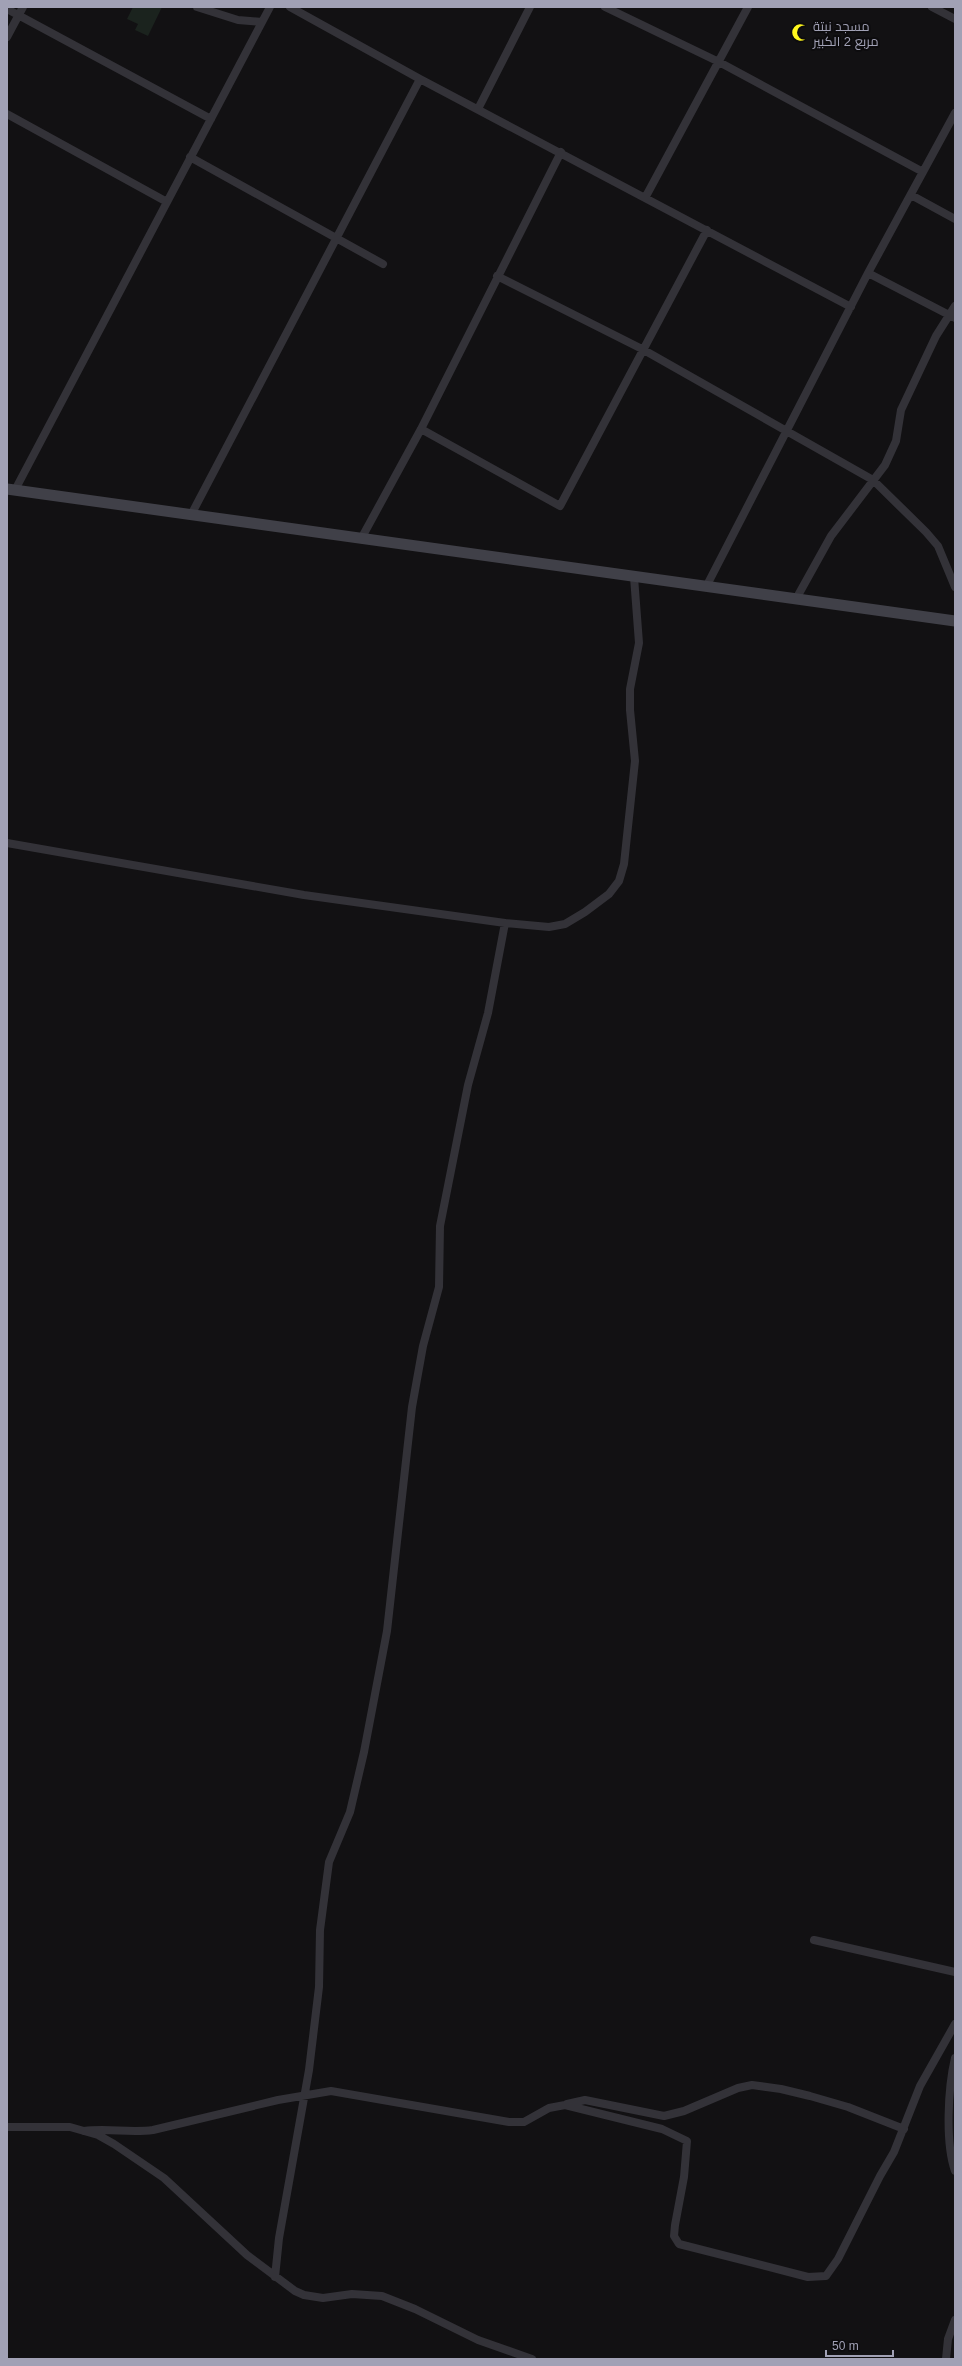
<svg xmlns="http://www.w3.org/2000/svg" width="962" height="2366" font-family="Helvetica,Cairo,sans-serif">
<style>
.green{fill:#1b231e}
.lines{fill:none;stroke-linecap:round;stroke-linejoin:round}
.street{stroke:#333238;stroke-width:8}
.secondary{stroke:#404048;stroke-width:11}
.labels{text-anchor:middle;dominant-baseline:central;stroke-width:4;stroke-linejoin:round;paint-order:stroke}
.poi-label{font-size:13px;fill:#a1a1b5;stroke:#0d0c0e;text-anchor:start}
</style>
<rect width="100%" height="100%" fill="#121113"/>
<path class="green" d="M133,7H162L148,36L135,30L138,24L127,19Z"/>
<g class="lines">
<path class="street" d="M197,7L238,20L262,22
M290,7L420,79L851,307
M605,7L719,62L923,172
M932,7L955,19
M7,9L211,119
M7,37L23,7
M478,109L530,7
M7,114L167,202
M190,157L383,264
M911,195L955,219
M645,198L748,7
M868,273L955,318
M497,276L642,349L873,480L926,532L938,546L955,587
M421,429L560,506L707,230
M15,490L270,7
M191,515L420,79
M361,539L421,429L561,152
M706,587L868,273L955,113
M796,599L831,536L885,465L896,441L901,410L936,336L955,306
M7,843L304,895L505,923L549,927L565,924L585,912L609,894L619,881L624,864L635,761L630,710V689L639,643L634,577
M814,1940L955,1972
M955,2058C948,2088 945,2142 955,2171
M567,2104L585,2100L664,2116L684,2111L738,2088L752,2085L781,2089L810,2096L848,2107L904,2129
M7,2127H70L98,2135L114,2144L164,2178L247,2255L295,2291L304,2295L323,2298L352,2294L382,2296L415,2309L478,2340L532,2359
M84,2131C107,2128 130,2133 153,2130L278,2100L331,2091L509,2122H524L549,2108L565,2105L662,2129L687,2141L684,2177L675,2225L674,2236L679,2244L808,2277L826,2276L838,2259L880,2176L894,2152L920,2086L955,2024
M275,2277L279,2238L309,2070L319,1987L320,1930L329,1862L350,1812L364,1752L387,1631L412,1407L423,1346L439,1287L440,1226L468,1085L488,1013L505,923
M946,2359L948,2339L955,2320"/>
<path class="secondary" d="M7,489L955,621"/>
</g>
<defs>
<symbol id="mosque-bare" viewBox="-9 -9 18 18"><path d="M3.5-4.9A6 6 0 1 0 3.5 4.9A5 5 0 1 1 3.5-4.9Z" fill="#fff71d" stroke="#0d0c0e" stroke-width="2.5" paint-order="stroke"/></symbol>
</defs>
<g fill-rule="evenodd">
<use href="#mosque-bare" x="788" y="20" width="25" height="25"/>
</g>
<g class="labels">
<g class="poi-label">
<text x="813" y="26">مسجد نبتة<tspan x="813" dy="15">مربع 2 الكبير</tspan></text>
</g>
</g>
<rect width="962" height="2366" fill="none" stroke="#a1a1b5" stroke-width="16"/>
<path d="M826 2350v6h67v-6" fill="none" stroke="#a1a1b5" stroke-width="2"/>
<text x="832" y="2350" font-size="12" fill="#a1a1b5" stroke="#0d0c0e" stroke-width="3" paint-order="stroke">50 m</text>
</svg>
